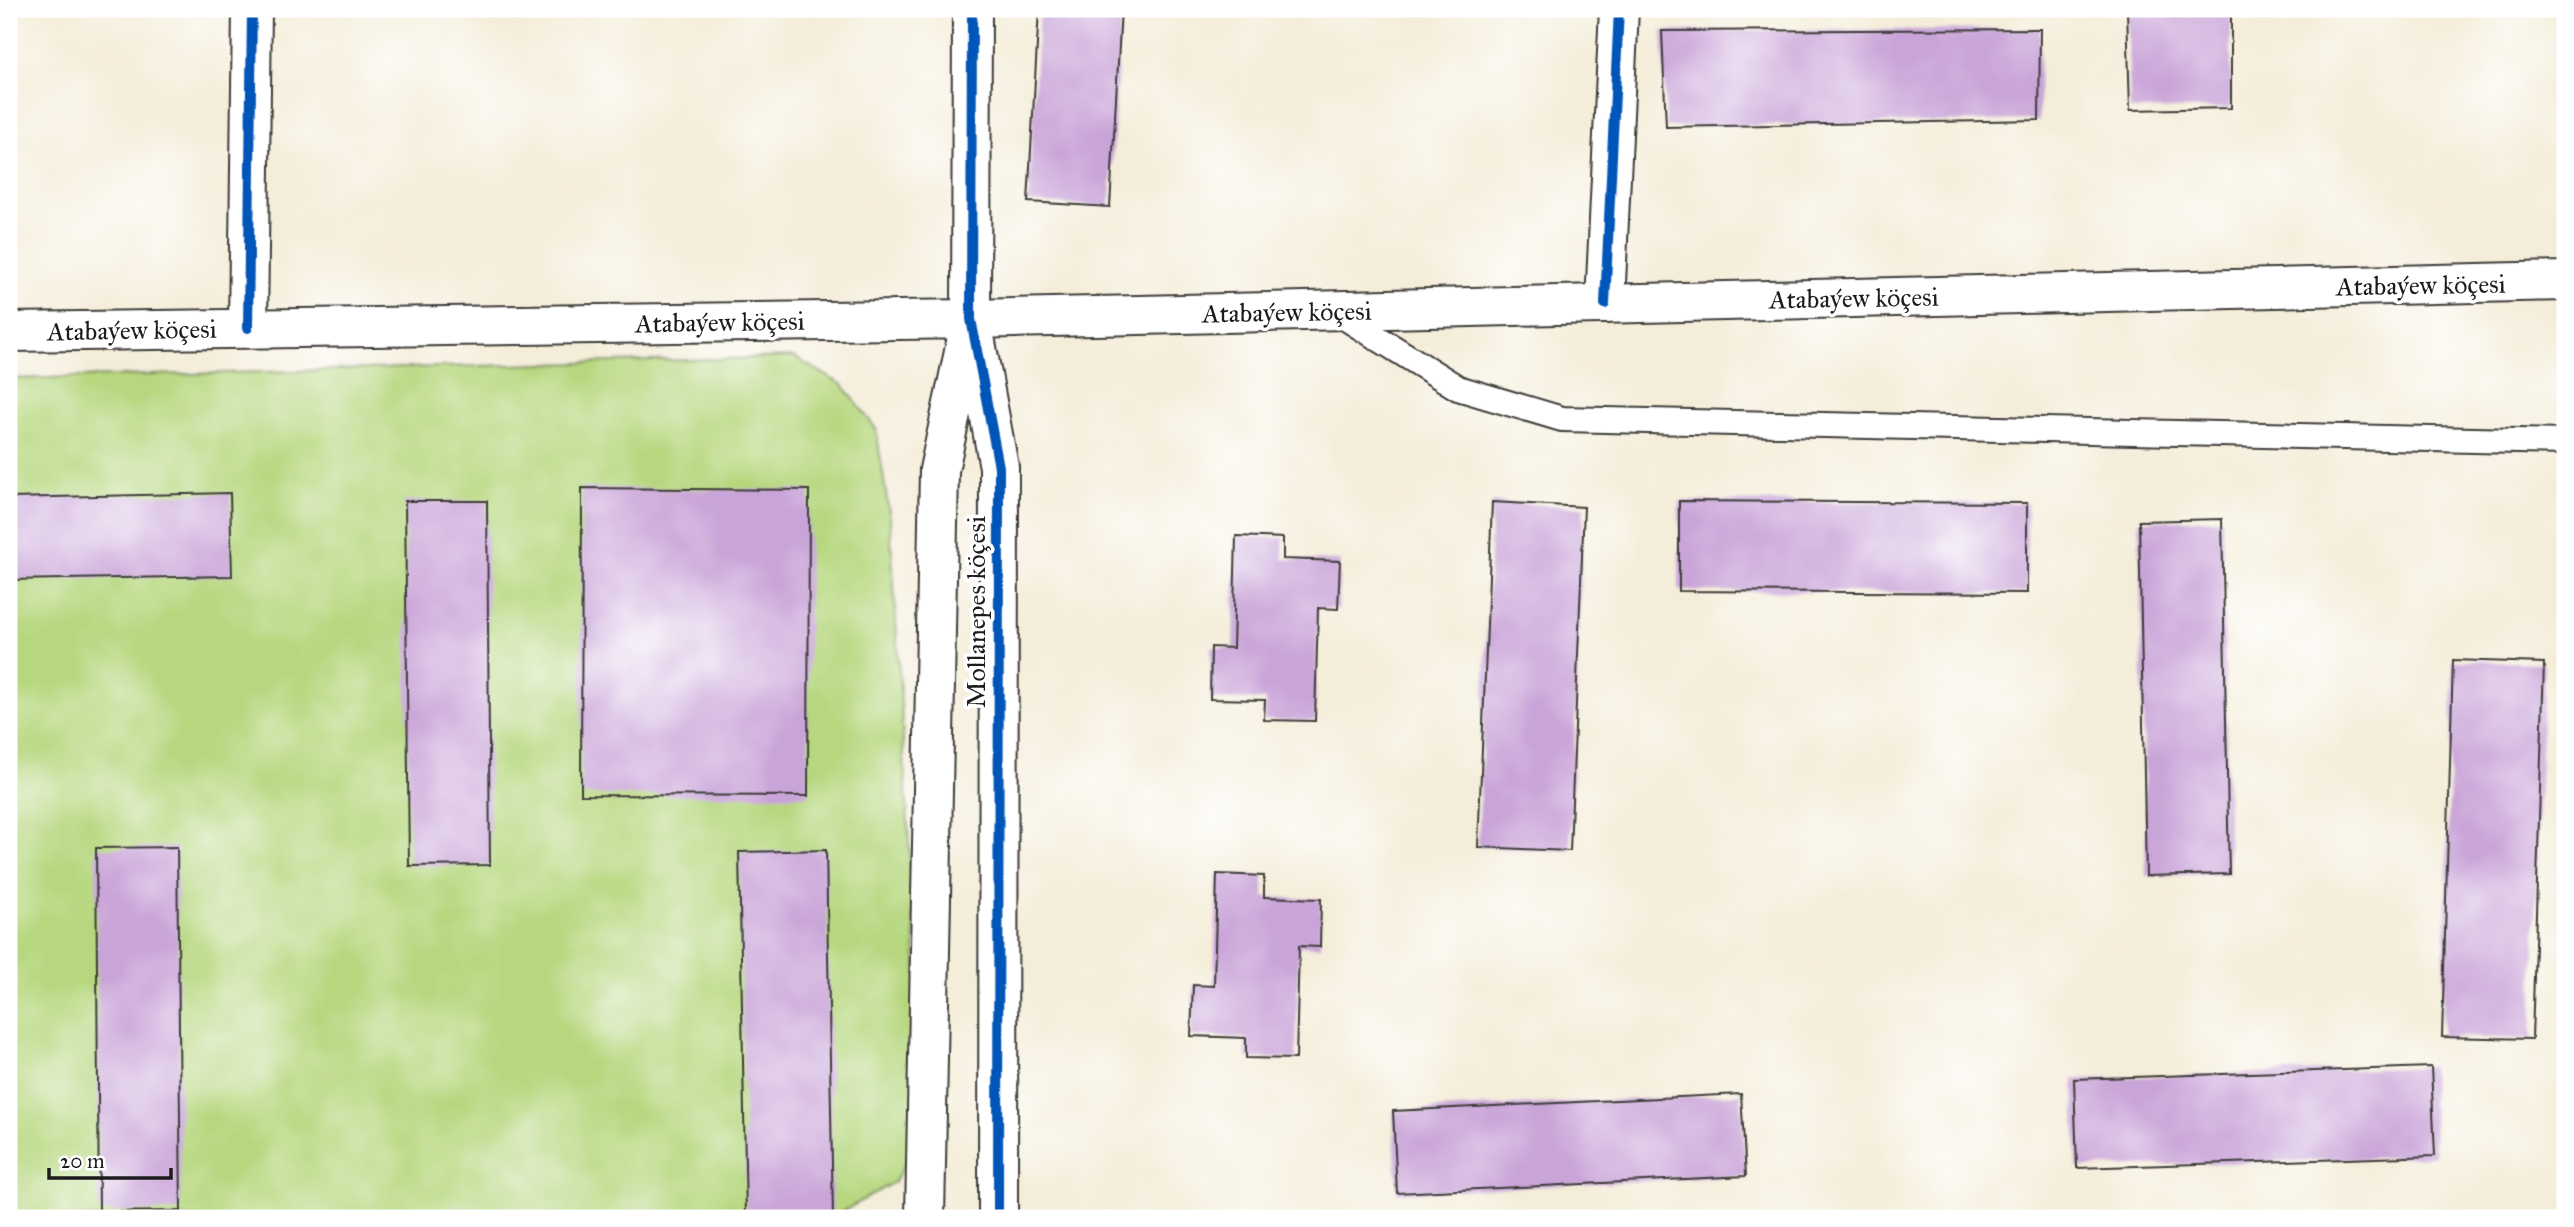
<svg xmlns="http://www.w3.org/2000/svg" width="2574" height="1227" font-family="'IM FELL Great Primer',serif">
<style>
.green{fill:#b6d77e;stroke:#697a4d;stroke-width:2}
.building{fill:#c9a4d8}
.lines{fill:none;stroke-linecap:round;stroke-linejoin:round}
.lane-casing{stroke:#3c3b38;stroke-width:28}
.street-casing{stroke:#3c3b38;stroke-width:42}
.secondary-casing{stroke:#3c3b38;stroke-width:42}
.lane{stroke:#fff;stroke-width:24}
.street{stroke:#fff;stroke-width:38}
.secondary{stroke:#fff;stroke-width:38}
.cycleway-casing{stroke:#fff;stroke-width:15}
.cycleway{stroke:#0057b8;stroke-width:10}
.labels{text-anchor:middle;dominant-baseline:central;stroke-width:7;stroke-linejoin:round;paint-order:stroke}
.street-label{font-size:26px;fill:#1c1c1c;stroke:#fff}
</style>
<rect width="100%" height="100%" fill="#fff"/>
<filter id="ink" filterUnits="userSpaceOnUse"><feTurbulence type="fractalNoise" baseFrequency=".0143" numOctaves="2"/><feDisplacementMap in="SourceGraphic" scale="14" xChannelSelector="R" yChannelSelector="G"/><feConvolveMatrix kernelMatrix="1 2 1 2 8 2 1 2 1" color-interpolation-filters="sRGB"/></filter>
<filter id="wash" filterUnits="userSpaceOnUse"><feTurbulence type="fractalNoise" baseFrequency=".00686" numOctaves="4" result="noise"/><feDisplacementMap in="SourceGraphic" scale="28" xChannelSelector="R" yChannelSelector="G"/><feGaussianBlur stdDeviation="1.57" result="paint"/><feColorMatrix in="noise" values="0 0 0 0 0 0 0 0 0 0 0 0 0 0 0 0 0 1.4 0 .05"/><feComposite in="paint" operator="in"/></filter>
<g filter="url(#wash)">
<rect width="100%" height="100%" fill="#f4edd9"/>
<path class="green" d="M794,357L843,385L876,429L890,519L926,1129L894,1182L833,1217L798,1218H9V379Z"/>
<g id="blocks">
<path class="building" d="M1039,9H1121L1110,207L1028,202Z
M2127,9H2231V108L2130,110Z
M2040,29L2039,120L1666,127L1662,31Z
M582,488L809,490L808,796L581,795Z
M230,493L232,576L9,580V498Z
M405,501H487L490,865L409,866Z
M1679,501L2027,503V593L1679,591Z
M1492,502L1584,507L1570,851L1478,847Z
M2222,519L2229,874L2146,876L2139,521Z
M1236,536L1283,538V559L1340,561L1338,609L1318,608L1315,721L1264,720L1265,700L1210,699L1211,647L1233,648Z
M2453,660L2544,663L2532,1039L2442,1037Z
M177,847L181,1211L99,1212L96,848Z
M826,850L833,1217L746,1218L739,852Z
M1217,874L1264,876V897L1321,899L1320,947L1299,946L1296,1059L1246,1058V1038L1191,1036L1193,985L1214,986Z
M2431,1067L2435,1156L2077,1168L2074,1079Z
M1741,1094L1746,1176L1397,1193L1393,1111Z"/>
</g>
</g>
<g filter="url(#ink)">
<use href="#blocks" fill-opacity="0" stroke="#3c3b38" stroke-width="2"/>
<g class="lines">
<defs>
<path id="lane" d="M1336,312L1458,388L1562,419L2565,442"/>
<path id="street" d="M1605,304L1619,9
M971,319L972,9
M248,328L252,9"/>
<path id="secondary" d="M9,332L971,319L2565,281
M975,337L999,467L998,1218
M925,1218L939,470L971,319"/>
</defs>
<use href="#lane" class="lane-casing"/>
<use href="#street" class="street-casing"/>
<use href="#secondary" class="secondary-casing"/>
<use href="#lane" class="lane"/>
<use href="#street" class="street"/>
<use href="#secondary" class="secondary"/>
<defs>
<path id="cycleway" d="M972,9L971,319L999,467L998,1218
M1605,304L1619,9
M248,328L252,9"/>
</defs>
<use href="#cycleway" class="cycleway-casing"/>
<use href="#cycleway" class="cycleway"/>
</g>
</g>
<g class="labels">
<g class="street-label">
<text transform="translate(2421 285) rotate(-1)">Atabaýew köçesi</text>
<text transform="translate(1854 298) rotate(-1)">Atabaýew köçesi</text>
<text transform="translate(1287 312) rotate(-1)">Atabaýew köçesi</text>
<text transform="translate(720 322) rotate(-1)">Atabaýew köçesi</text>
<text transform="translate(132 330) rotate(-1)">Atabaýew köçesi</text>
<text transform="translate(976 612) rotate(-90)">Mollanepes köçesi</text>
</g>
</g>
<rect width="2574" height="1227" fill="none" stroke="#fff" stroke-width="35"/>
<path d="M49 1168v10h122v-10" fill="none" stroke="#1c1c1c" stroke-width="3.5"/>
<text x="60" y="1168" font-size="21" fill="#1c1c1c" stroke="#ffffff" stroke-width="5" paint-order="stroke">20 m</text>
</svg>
